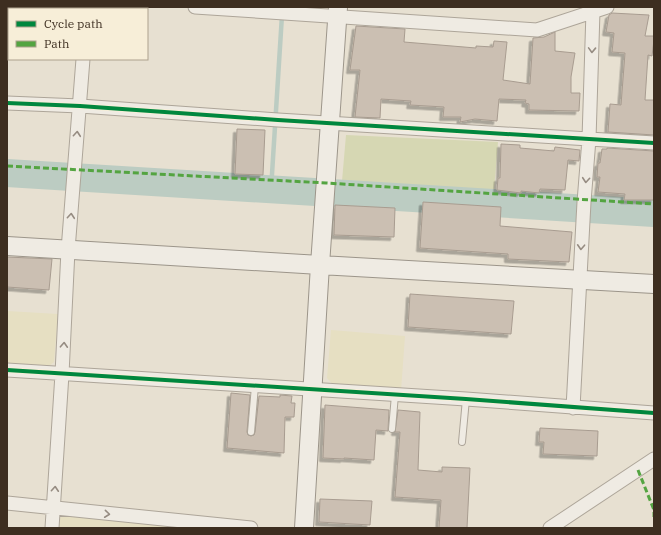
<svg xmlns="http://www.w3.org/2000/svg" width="661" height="535" font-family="'IBM Plex Serif',serif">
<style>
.farmland{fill:#e6dfc2}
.green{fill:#d6d7b3}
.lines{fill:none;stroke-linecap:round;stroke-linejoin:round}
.stream{stroke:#bcccc2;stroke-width:4.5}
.river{stroke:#bcccc2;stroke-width:28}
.building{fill:#cbbfb2;stroke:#a89c90;filter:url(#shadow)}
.lane-casing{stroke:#ada599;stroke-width:8}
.street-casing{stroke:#ada599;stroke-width:15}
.secondary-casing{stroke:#9c958a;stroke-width:20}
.lane{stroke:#efebe3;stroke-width:6}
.street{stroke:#efebe3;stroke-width:13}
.secondary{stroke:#efebe3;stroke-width:18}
.quiet{stroke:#54a441;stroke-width:3;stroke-dasharray:6 3;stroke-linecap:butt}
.cycleway-casing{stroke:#f7eed8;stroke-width:6}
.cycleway{stroke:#00873e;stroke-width:4}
.oneway{stroke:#968c82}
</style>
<defs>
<filter id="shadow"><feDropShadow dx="-3.5" dy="3.5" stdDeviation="0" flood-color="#0004"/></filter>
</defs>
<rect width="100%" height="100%" fill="#e7e0d1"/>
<path class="farmland" d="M7,311L58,314L54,362L49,366L7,363Z
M331,330L405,336L401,391L334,386L327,378Z
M63,515L180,528H57V521Z"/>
<path class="green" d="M346,135L498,142L494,190L342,181Z"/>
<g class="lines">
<path class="stream" d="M271,190L282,15"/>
<path class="river" d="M7,173L654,213"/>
</g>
<path class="building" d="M612,13L649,15L645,36H654V40L652,56L648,55L645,100H654V135L608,132L610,104L621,105L625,53L612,52L614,33L606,32L609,15Z
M356,26L405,29L404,42L476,48V46L493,47L494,41L507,42L503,80L530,84L533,38L544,37L555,32V51L575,53L571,77V93H580L579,111L529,110V104L525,103L526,100L499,99L497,121L475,119L460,122L461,117H443L444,107L410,105L411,101L381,99L380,118L355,117L360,70H350Z
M237,129L265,130L263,175L235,174Z
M501,144L520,145V148L554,151L555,147L580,150L579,161L568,160L565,190L540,189L539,193L521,191V193L497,190L498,178H500Z
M607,148L654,151V200H624L625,194L598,192L600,177H597L598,163H600L602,149H607Z
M423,202L501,207L500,226L572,232L569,262L508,259V254L420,248Z
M335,205L395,208L394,237L334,235Z
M7,257L52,259L49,290L7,287Z
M410,294L514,301L511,334L408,327Z
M231,393L250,395L247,432L248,435L251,436L254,435L255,432L259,396L280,397V395L292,396L291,403H295L294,417H285L284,453L227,448Z
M325,405L389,410L388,431L376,430L374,460L344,458V459L323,458Z
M398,410L420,412L418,470L442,472V467L470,468L467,528H439L441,500L395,497L400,432H395Z
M540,428L598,431L597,456L543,454L544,442H539Z
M320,499L372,501L370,525L319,522Z"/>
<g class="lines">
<defs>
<path id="lane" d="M392,429L395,395
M251,432L255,386
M462,442L466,399"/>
<path id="street" d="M195,7L537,30L607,7
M86,9V7
M7,103L80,106L278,120L654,143
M7,370L466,399L654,413
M573,408L584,202L589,139L593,11
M7,503L251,528
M52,528L62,374L68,250L83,59
M550,528L654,459"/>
<path id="secondary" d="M7,246L320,265L654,284
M304,528L320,265L338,7"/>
</defs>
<use href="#lane" class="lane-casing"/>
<use href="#street" class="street-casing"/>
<use href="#secondary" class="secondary-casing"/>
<use href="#lane" class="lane"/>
<use href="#street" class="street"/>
<use href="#secondary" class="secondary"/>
<path class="quiet" d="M7,166L326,183L654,204
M638,470L654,510V517"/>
<defs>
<path id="cycleway" d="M7,103L80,106L278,120L654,143
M7,370L466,399L654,413"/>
</defs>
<use href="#cycleway" class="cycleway-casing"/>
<use href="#cycleway" class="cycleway"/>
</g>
<defs><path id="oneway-chevron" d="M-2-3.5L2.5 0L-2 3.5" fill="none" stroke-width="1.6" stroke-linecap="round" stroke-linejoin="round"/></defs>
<g class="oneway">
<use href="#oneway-chevron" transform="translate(592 50) rotate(92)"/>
<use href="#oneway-chevron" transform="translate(77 134) rotate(-85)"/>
<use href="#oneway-chevron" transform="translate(586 180) rotate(95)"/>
<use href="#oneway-chevron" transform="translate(71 216) rotate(-85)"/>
<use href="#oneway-chevron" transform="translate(581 247) rotate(93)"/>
<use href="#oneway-chevron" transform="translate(64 345) rotate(-87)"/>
<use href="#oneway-chevron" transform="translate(55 489) rotate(-86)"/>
<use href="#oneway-chevron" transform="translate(107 514) rotate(6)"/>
</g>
<rect width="661" height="535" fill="none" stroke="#3d2e20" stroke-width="16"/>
<rect x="8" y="8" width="140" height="52" fill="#f7eed8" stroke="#ada18e"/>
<rect x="16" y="21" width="20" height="6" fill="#00873e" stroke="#ada18e"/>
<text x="44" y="28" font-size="12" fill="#3d2e20">Cycle path</text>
<rect x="16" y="41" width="20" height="6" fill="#54a441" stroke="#ada18e"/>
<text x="44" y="48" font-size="12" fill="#3d2e20">Path</text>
</svg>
